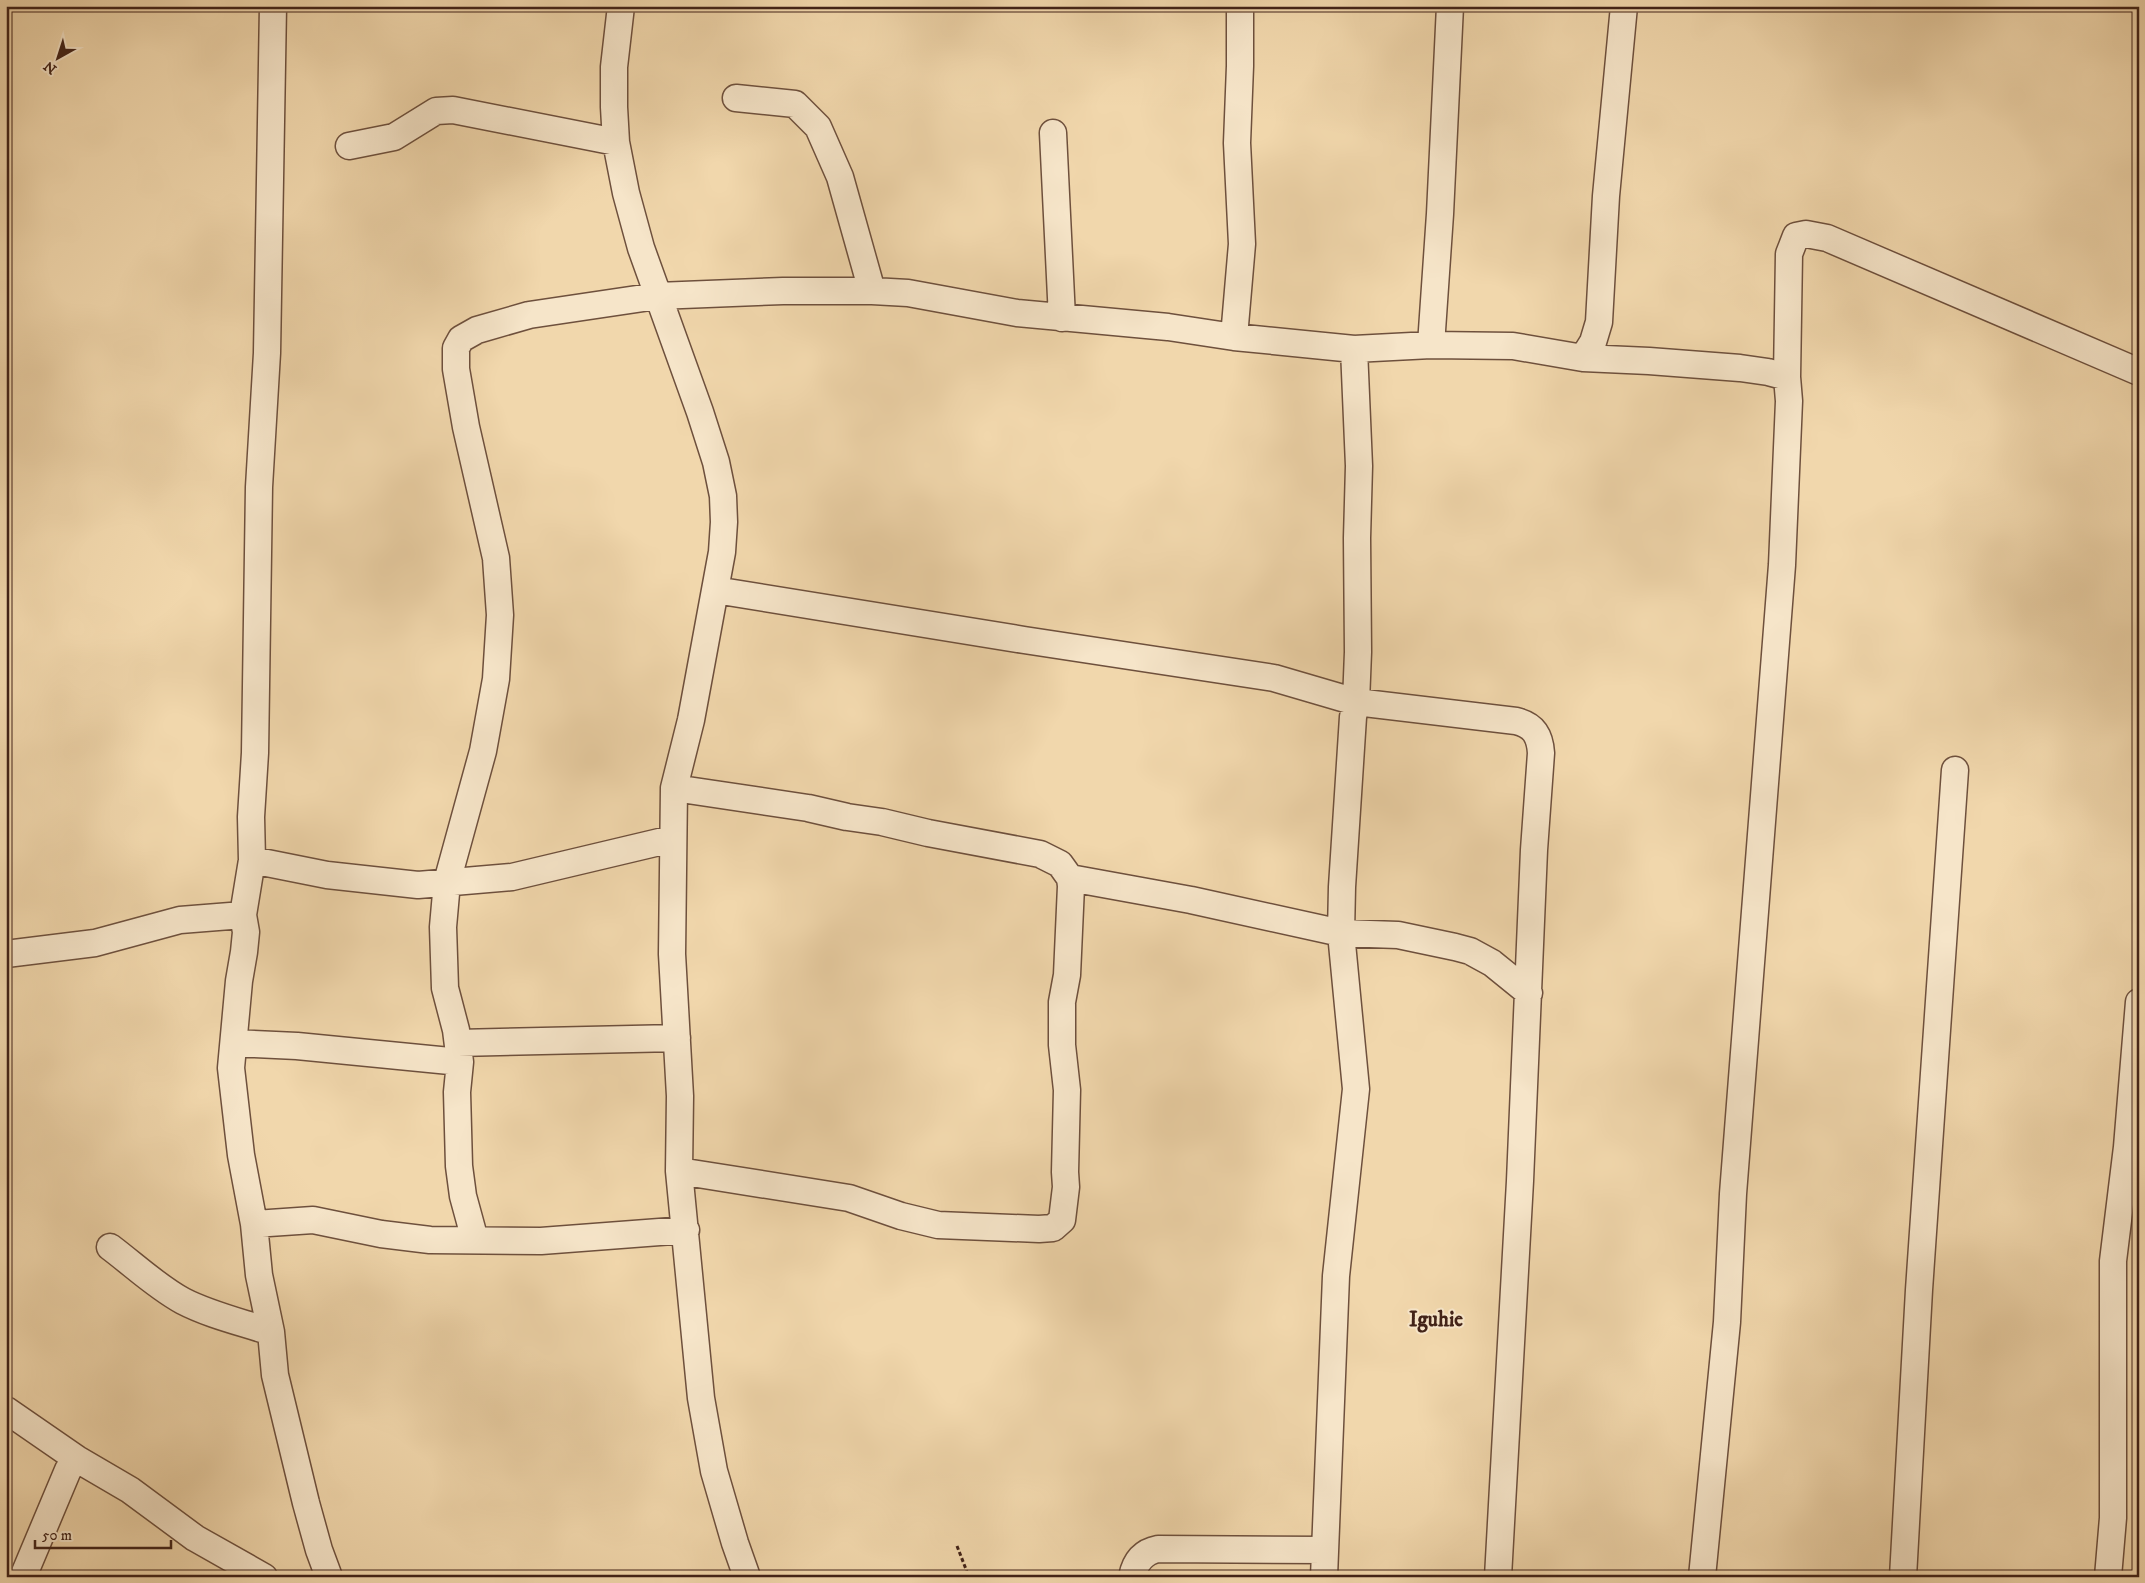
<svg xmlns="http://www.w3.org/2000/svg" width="2145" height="1583" font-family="'IM FELL DW Pica',serif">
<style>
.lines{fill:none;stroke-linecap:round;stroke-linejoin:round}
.minor-casing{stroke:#6e503d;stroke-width:29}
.path{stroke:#422318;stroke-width:3;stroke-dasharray:4 2.5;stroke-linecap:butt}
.minor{stroke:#f6e5c9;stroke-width:26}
.labels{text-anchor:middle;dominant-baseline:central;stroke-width:4;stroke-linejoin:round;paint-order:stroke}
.quarter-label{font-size:21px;font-weight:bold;fill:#422318;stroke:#f6e5c9}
</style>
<rect width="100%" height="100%" fill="#f1d7ac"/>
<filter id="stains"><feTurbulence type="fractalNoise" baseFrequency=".004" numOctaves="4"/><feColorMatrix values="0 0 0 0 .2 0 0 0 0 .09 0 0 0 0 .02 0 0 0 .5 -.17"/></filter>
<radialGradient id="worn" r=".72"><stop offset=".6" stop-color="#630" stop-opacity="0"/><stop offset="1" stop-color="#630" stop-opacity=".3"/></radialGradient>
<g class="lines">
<defs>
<path id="minor" d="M621,6L614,67V107L616,142L626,193L641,248L700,412L716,462L723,496L724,522L722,552L691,720L674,788L672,954L680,1096L679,1171L701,1398L714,1471L735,1543L747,1577
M736,98L795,104L818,127L840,177L872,291
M1053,133L1062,318
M349,146L394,137L436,111L453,110L616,142
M1234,337L1242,244L1237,143L1240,66V6
M1431,345L1440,214L1450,6
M1583,358L1593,342L1599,322L1606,196L1624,6
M1787,377L1789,254L1796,236L1806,234L1827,238L2139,372
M715,590L1024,640L1274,678L1356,702L1516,721C1534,725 1540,736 1541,753L1534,850L1520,1181L1498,1577
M674,788L808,808L847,817L882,822L928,833L1040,854L1060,864L1070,878L1071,886L1067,975L1062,1002V1045L1067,1090L1065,1172L1066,1187L1062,1220L1053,1228L1039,1229L938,1225L901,1216L849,1198L679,1171
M252,860L251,817L255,753L259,487L267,353L273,6
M1070,878L1191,900L1341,933L1398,935L1455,947L1470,951L1492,963L1529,993
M243,915L246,932L244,952L239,981L231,1068L241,1155L254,1224L259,1275L271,1332L275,1375L306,1503L319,1550L329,1577
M6,954L95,943L180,920L243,915L252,860L327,875L418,885L512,877L672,839
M234,1043L297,1046L460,1062
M458,1043L677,1038
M254,1224L313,1220L381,1234L430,1240L541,1241L686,1230
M475,1240L463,1196L459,1166L457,1092L460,1062L456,1030L445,988L443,927L447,882L483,751L496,679L500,615L496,558L466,427L456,369V348L461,339L477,330L529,315L657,296L783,291H872L908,293L1017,313L1168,327L1234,337L1354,349L1431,345L1513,346L1583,358L1649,361L1740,368L1768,372L1787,377L1789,401L1782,565L1733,1194L1727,1322L1702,1577
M110,1247C134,1265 157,1287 183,1301C210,1315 241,1322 271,1332
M6,1410L77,1459L130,1490L195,1538L264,1577
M23,1577L68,1470L77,1459
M1132,1577C1135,1562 1143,1552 1158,1549L1325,1550
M1324,1577L1336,1276L1356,1089L1341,933L1342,887L1353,717L1356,702L1358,652L1357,538L1359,466L1354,349
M1903,1577L1919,1290L1955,770
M2108,1577L2113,1518V1261L2127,1147L2139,1002"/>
</defs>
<use href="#minor" class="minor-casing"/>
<path class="path" d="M957,1546L969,1577"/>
<use href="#minor" class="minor"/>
</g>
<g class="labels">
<g class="quarter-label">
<text x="1436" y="1320">Iguhie</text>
</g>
</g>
<rect width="2145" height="1583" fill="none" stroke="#f1d7ac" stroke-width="25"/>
<rect x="8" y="8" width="2130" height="1568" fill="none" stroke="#422318" stroke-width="2.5"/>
<rect x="12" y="12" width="2120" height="1558" fill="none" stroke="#422318"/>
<g transform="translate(58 58) rotate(219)" stroke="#f6e5c9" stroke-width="4" paint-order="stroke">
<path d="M0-4L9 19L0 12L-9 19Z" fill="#422318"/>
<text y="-8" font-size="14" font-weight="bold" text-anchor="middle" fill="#422318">N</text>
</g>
<path d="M35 1540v8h136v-8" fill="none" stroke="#422318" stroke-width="2.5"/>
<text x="42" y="1540" font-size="15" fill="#422318" stroke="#f6e5c9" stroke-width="4" paint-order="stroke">50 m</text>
<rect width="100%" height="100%" filter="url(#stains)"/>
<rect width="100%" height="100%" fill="url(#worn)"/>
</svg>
